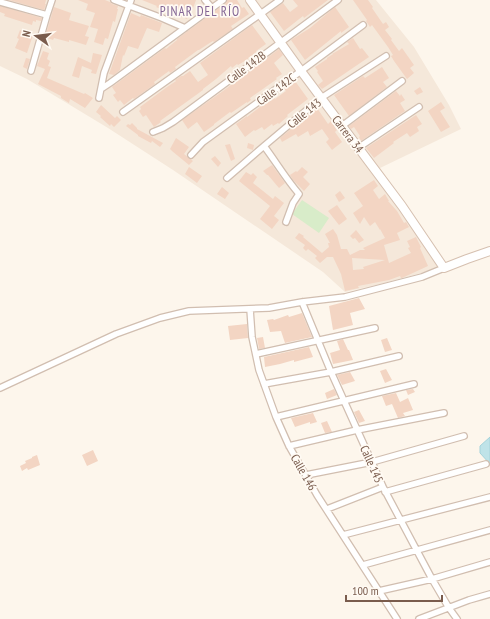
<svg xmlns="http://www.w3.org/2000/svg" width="490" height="619" font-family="'PT Sans Narrow',sans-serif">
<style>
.residential{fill:#f5e8da}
.green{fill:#d8ecc9}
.water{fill:#bfe3e8;stroke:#a5d3da}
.building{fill:#f3d5c3;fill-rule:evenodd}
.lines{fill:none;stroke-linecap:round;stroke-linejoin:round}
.street-casing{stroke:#d1beb0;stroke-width:8}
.secondary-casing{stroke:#d6c0b0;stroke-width:10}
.street{stroke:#fff;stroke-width:5.5}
.secondary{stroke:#fff;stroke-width:8}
.labels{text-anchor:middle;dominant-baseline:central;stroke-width:3.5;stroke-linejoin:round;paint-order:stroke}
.street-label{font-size:12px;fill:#7a5c4d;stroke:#fffaf3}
.neighbourhood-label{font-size:13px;letter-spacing:1px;fill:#846695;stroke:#fffaf3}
</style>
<rect width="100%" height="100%" fill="#fdf6ec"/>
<path class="residential" d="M0,0H376L414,47L449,105L461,129L380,168L446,264L436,269L380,284L345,292L323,272L173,170L108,128L27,79L0,66Z"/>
<path class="green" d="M302,200L329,218L319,233L292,214Z"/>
<path class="water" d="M490,437V464L480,453V446Z"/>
<path class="building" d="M9,0H46L45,4H46L44,10Z
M78,0H105L110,2L112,4L118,6L117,9H118L115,22L113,21L108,39L105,38L103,45L94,42L98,29L90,27L95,13L86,10L88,4Z
M142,0H196L192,11H191L187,19L156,7L157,6Z
M227,0H237L242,8L244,7L249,14L231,26L233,29L214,42L213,41L208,44L199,50H198L175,67L176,69L170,73L169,71L154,82L155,84L134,99L133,98L124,105L120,100L118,102L113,95L116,93L112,87L165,48L166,49L177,40V39L226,3Z
M293,0H328L304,18L303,16L284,31L270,12L283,3L290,12L298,6Z
M353,0H368L373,7L372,8L383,24L386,22L389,27L385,30L392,39L391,40L399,51L402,48L414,65L410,68L414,73L407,79L394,61L391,56L393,55L388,47L372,25L370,27L366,21L367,20Z
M0,6L42,18L41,21L36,20V22L33,21L32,25L4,16L5,14L0,12Z
M54,7L71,13L69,20L89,26L85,36L89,37L86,45L69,40V42L54,38L53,40L45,37Z
M335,7L349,27L341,33V31L305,60L291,40L310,28Z
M131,13L140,17L141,15L162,23L159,32L147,28L138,49L128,46L124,56L123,55L120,70L114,75L109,74Z
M252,25L266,44L256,51V52L248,58V59L238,65L237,64L232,68L231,66L216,79L203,89V90L160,121L161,122L154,127L146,115L143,117L139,111L141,109L140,107L167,87L176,81L175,80L181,76H183L190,71L198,82L208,75L200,63Z
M20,30L33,35L27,53L15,48L19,39L17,38Z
M353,38L360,49L362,48L369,57L322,89L318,85L323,81L317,72L318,71L315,67L327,59V58L333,54H332L349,44L347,42Z
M279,49L283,55L274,63L282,74L276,78L277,79L250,98L251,100L247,103V102L231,113L230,112L214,124V125L204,132L197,122L188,129L182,120L223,91Z
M43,51L49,53L47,59L50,61L48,66L51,67L47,78L84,94L85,93L93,98L85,108L70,99L69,103L61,98V96L38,84L45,69L37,66Z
M93,53L102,55L96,74L91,73L92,70L82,66L79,78L72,76L78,57L91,63Z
M26,58L30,59L27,69L23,67Z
M382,67L389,78L383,82L387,87L349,116L334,95L363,76L365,78Z
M295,81L308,99L287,115L288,116L279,124L278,123L273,126L272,124L264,130L262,127L255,131L254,130L245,137L236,124L247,116V117L269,100L270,101L274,97L275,99L286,91L284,89Z
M420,87L423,92L417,95L414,91Z
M396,91L400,96L401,94L405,100L400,103L405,111L361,141L359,137L360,136L354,127L351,129L349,126Z
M441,102L445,108L440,111L450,127L441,132L428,111Z
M101,105L115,118L117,116L121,120L114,127L111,124L110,126L100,117L101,116L96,112Z
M317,108L328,124L331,121L337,130L335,132L342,142L332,150L326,142L329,139L322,129L310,136L308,131L298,137L296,134L282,142L280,138Z
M416,115L422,124L417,127L419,131L410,137L407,133L393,142L394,143L374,158L366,148Z
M132,123L137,128V129L163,143L160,147L152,141L151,143L138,136V135L126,126L128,124L130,125Z
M176,138L189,147L184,154L193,161L189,165L172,151L170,149Z
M248,143L254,145L253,150L247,148Z
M230,144L235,159L231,161L225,145Z
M215,156L221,163L218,167L211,159Z
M272,165L285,183L279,188L268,175H267L263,171Z
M189,167L202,176L197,183L185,174Z
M302,167L308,172L303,177L310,184L304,191L293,180L290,175L296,171L297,172Z
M246,172L251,175L253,173L257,177L253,183L273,199L275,196L284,203L274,216L279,220L272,229L260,219L270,206L239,181Z
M374,180L378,186L373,190L379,199L385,194L389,201H388L397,211L404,223L406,222L409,227L397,233L400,240L384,245L389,263L411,253L408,248L410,247L407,241L416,237L421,247L420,248L428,266L402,278H401L400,276L389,280L358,286L359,288L345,291L341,274L333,257H327L320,263L315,258L317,256L308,249L306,251L303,248L305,245L295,238L299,233L304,236L303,237L322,253L329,247L328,243H330L325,234L333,229L337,235L341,249H347L350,255L360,250H365L363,248L385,238L380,229V230L375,222L370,226L364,217L360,224L353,213L363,206L354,193ZM352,258L385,260L363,267L364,269L353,270Z
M222,187L229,193L225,199L217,194Z
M340,191L345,198L339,202L335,195Z
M337,205L347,219L339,225L328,211Z
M356,230L364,240L359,243L355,238L353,239L350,236Z
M359,298L365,309L350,313L353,325L333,330L329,306Z
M302,313L312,337L285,343L281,331L270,332L267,320L273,319L274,320L288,315L289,317Z
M247,324L248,338L230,340L228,326Z
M263,337L265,348L259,349L257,338Z
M387,338L392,350L385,352L381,340Z
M343,339L348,350H349L353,360L333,364L330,353L340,350L337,341Z
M309,347L313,357L294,362V360L280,364L265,367L264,357Z
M386,369L392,380L385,383L380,371Z
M350,372L355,381L342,385L337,375Z
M334,389L337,395L327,399L325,393Z
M413,389L415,392L408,395L406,390Z
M396,393L400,402L408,398L413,410L403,413L405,416L398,418L392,404L386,406L382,396Z
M359,410L365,421L359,423L354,412Z
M313,413L317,422L310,424V422L295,427L291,418Z
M327,421L332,432L325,433L321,423Z
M93,450L98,461L87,466L82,455Z
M37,455L40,465L28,470L27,468L22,471L20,466L26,463L25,461L32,458V457Z"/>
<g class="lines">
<defs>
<path id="street" d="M114,0L162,18L185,28
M205,0L212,8
M0,2L47,15
M31,71L47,15L52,0
M101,89L110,83L223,0
M99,98L104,73L131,0
M123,112L280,0
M342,126L402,81
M153,132L163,128L173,122L338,0
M264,146C276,162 286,179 299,194L293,203L286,222
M358,148L419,107
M191,155L203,142L301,71L363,25
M227,178L264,146L321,98L386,56
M302,302L331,372L383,487L432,579L449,608L457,619
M250,309L252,337L259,370L276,417L289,446L317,495L397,619
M256,354L375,328
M264,384L331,372L399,356
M0,388L116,334L160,318L189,311L269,308L302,302L345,297L422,277L444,268
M276,417L414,384
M289,446L357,430L444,413
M306,475L372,462L464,436
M385,492L486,464
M327,509L383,487
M343,535L490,497
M363,565L490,530
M379,591L432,579L490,562
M419,619L469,600L490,594"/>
<path id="secondary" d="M250,0L301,71L402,206L444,268L467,259L490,251"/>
</defs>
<use href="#street" class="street-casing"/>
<use href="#secondary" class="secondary-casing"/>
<use href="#street" class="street"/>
<use href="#secondary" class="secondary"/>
</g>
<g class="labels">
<g class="street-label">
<text transform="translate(246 67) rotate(-37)">Calle 142B</text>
<text transform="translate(276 89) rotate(-36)">Calle 142C</text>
<text transform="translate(304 113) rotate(-39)">Calle 143</text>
<text transform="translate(348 134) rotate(53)">Carrera 34</text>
<text transform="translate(372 464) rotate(66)">Calle 145</text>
<text transform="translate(304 472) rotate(60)">Calle 146</text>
</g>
<g class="neighbourhood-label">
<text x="200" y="11">PINAR DEL RÍO</text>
</g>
</g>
<g transform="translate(36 36) rotate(284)" stroke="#fffaf3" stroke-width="3" paint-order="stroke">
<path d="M0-3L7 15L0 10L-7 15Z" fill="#7a5c4d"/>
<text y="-6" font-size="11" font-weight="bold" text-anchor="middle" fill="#7a5c4d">N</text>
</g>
<path d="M346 595v6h96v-6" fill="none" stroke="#7a5c4d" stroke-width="2"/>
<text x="352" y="595" font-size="12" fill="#7a5c4d" stroke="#fffaf3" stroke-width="3" paint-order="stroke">100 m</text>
</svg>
